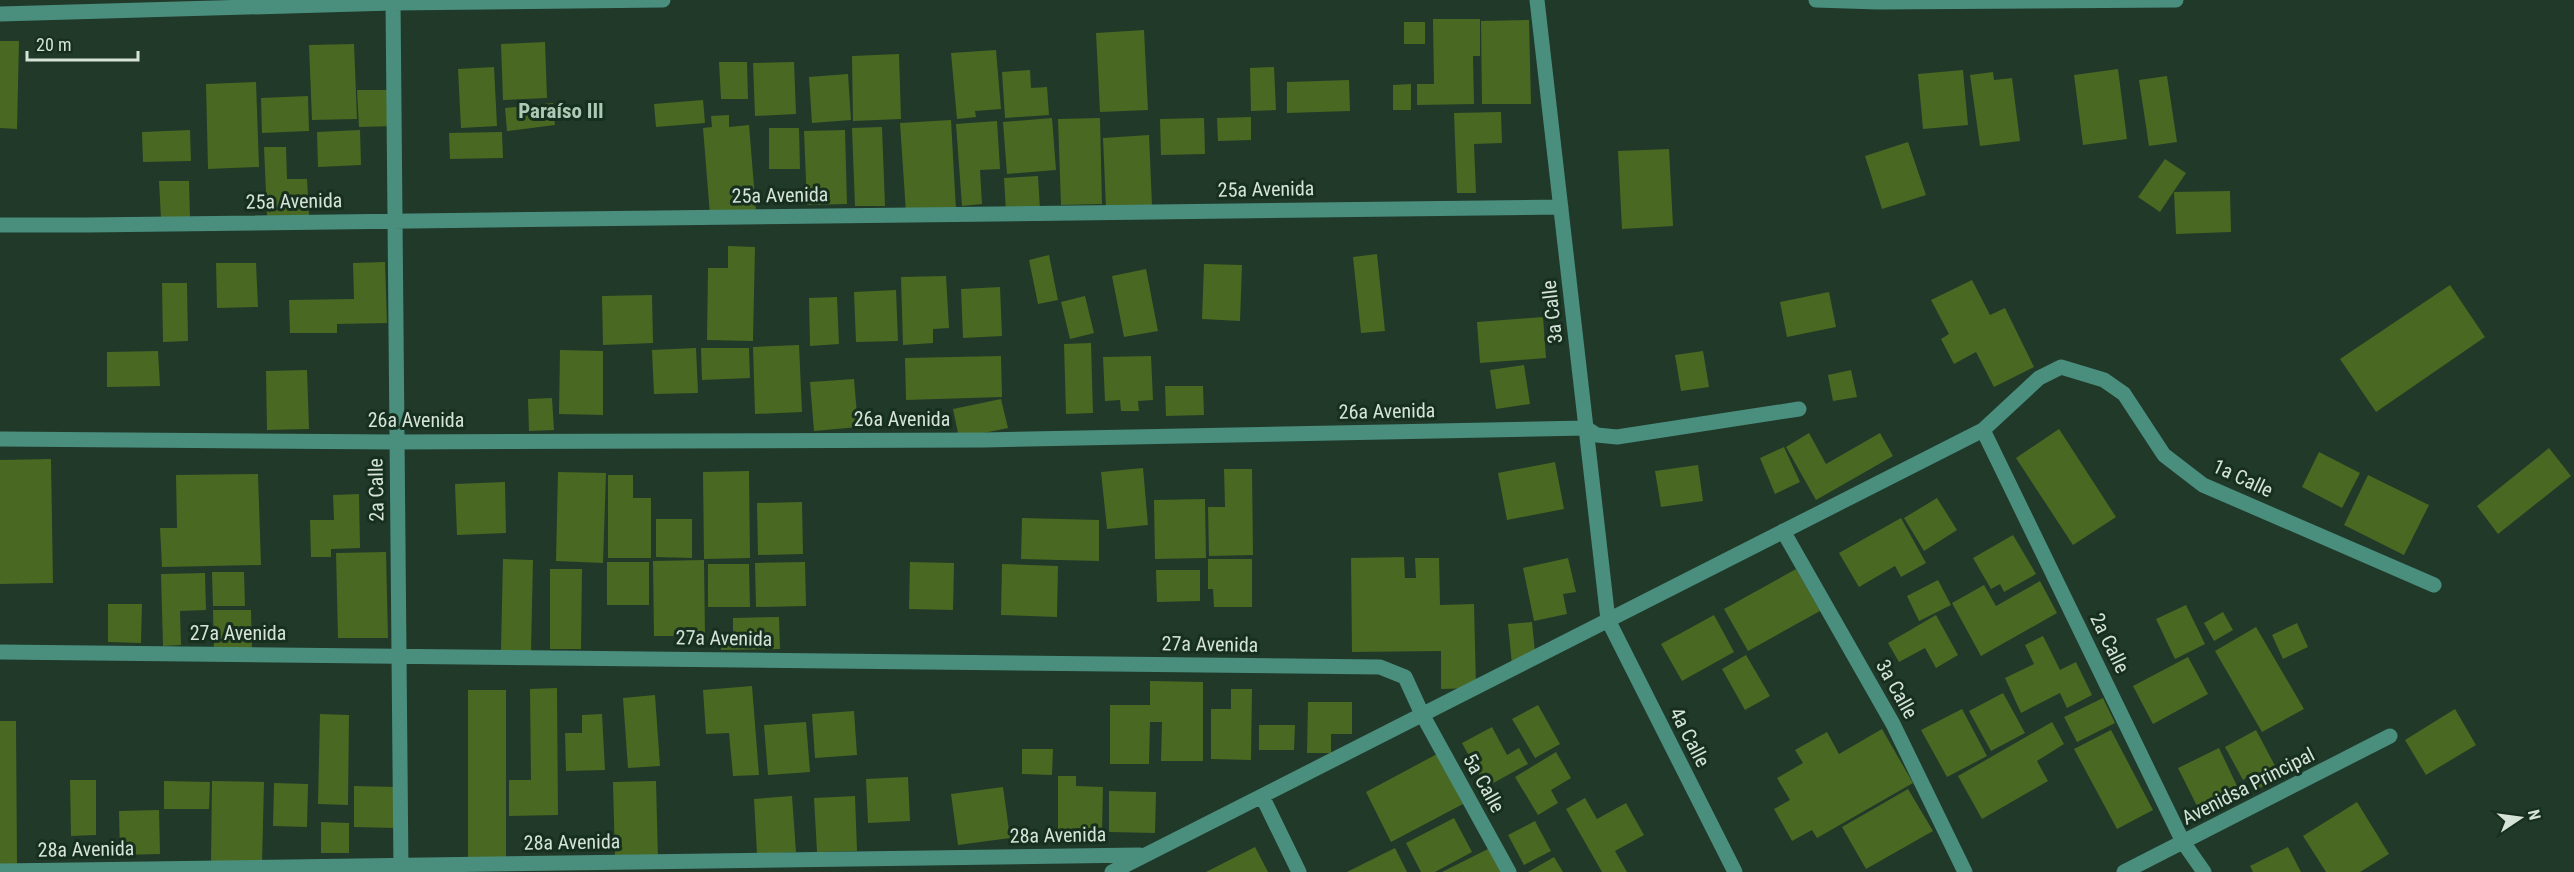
<svg xmlns="http://www.w3.org/2000/svg" width="2574" height="872" font-family="'Roboto Condensed',sans-serif">
<style>
.building{fill:#496822}
.lines{fill:none;stroke-linecap:round;stroke-linejoin:round}
.minor{stroke:#4a8e7e;stroke-width:15}
.labels{text-anchor:middle;dominant-baseline:central;stroke-width:6;stroke-linejoin:round;paint-order:stroke}
.street-label{font-size:20px;fill:#d5e3d9;stroke:#172f1f}
.neighbourhood-label{font-size:21px;font-weight:bold;fill:#adcab5;stroke:#172f1f}
</style>
<rect width="100%" height="100%" fill="#213929"/>
<path class="building" d="M1433,19H1480V56H1473L1474,104L1417,105V84H1434Z
M1529,20L1531,104H1482L1481,21Z
M1404,22H1425V44H1404Z
M1144,30L1148,110L1100,112L1096,33Z
M0,41H19L17,129L0,128Z
M545,42L547,98L503,100L501,44Z
M354,44L357,119L312,120L309,45Z
M996,50L1001,109L975,111L976,117L957,119L951,53Z
M899,54L901,119L853,121L852,56Z
M719,62H747L748,99H721Z
M794,62L796,114L755,116L753,63Z
M494,67L497,126L461,128L458,69Z
M1274,67L1276,110L1251,111L1250,68Z
M2118,69L2127,139L2083,145L2074,75Z
M1030,70L1031,88L1047,87L1049,115L1005,118L1002,72Z
M1963,70L1968,125L1923,129L1918,74Z
M1993,72L1994,80L2012,78L2020,141L1980,146L1970,75Z
M848,74L851,120L812,123L809,77Z
M2167,76L2177,142L2149,146L2139,80Z
M1349,80L1350,111L1287,113V82Z
M256,82L259,167L208,169L206,84Z
M1411,84V110H1393V85Z
M357,90H395L396,126L359,127Z
M308,96L309,131L262,133L261,98Z
M703,100L705,123L656,127L654,104Z
M553,103L555,125L507,131L505,108Z
M1501,112L1502,143L1474,144L1476,193H1457L1454,113Z
M729,115V127L749,125L756,211L710,215L703,128L712,127L711,116Z
M1251,117V140L1218,141L1217,118Z
M1052,118L1056,170L1007,174L1003,122Z
M1100,118L1102,204L1061,205L1058,119Z
M1204,118L1205,154L1161,155L1160,119Z
M951,120L956,210L906,213L900,123Z
M997,121L1000,169L980,170L982,204L962,206L956,124Z
M882,127L885,206H855L852,128Z
M769,128H799L800,169H769Z
M190,130L191,161L143,162L142,132Z
M360,130L361,165L318,167L317,132Z
M845,130L847,204L807,205L804,131Z
M502,132L503,158L450,159L449,133Z
M1149,135L1152,205L1106,208L1103,138Z
M1908,142L1926,195L1882,209L1865,156Z
M264,147H286L287,179H307L309,215L267,216Z
M1669,149L1673,226L1622,229L1618,151Z
M2165,159L2186,173L2160,212L2138,197Z
M1038,176L1040,210L1006,212L1004,178Z
M159,181H189L190,217L161,219Z
M2230,191L2231,232L2176,234L2174,192Z
M728,246L755,247L753,341L707,340L708,268H728Z
M1377,254L1385,331L1361,333L1353,257Z
M1049,255L1058,300L1038,304L1029,260Z
M385,262L387,323L337,324V333H290L289,300L354,299L353,263Z
M216,263H256L258,307L217,308Z
M1204,264L1242,265L1240,321L1202,319Z
M1146,269L1158,331L1124,337L1112,276Z
M946,276L949,328L933,329V343L903,345L901,277Z
M1972,280L1990,315L2005,308L2034,367L1994,387L1976,352L1954,364L1941,339L1949,334L1931,300Z
M162,283H187L188,341L163,342Z
M2450,285L2485,337L2376,412L2340,359Z
M1000,287L1002,336L963,338L961,289Z
M896,290L898,341L856,342L854,292Z
M1829,292L1836,327L1787,337L1780,302Z
M652,295L653,343L603,345L602,296Z
M1085,296L1094,333L1070,339L1061,302Z
M837,297L839,344L810,346L809,298Z
M1543,317L1546,358L1480,363L1477,322Z
M1091,343L1093,413L1066,414L1064,344Z
M799,345L802,412L755,414L753,347Z
M696,348L698,393L654,394L652,350Z
M701,348H749L750,378L702,380Z
M560,350L603,351V415L559,414Z
M158,351L160,386L107,387V352Z
M1703,351L1709,387L1681,391L1675,355Z
M1001,356L1002,397L906,400L905,358Z
M1151,356L1153,400L1138,401L1139,411H1121L1120,400L1105,401L1103,357Z
M1524,365L1530,404L1496,409L1490,370Z
M307,370L309,429L267,430L266,371Z
M1851,370L1857,397L1833,401L1828,375Z
M854,379L858,427L814,431L810,382Z
M1165,386H1203L1204,415L1166,416Z
M552,398L554,430L529,431L528,399Z
M1001,399L1008,428L959,438L953,409Z
M2059,429L2116,517L2073,545L2016,458Z
M1809,433L1826,464L1880,433L1893,456L1816,500L1786,447Z
M1784,447L1800,482L1775,494L1760,458Z
M2549,448L2571,476L2498,534L2477,506Z
M2319,452L2360,473L2342,508L2302,487Z
M51,459L53,583L0,584V460Z
M1555,462L1564,509L1507,520L1498,473Z
M1698,465L1703,501L1661,507L1655,471Z
M1143,468L1148,525L1107,529L1101,472Z
M1224,469H1252L1253,555L1209,556L1208,507H1225Z
M749,471L750,558L704,559L703,472Z
M558,472L606,473L603,563L556,561Z
M258,474L261,565L162,567L160,528H177L176,475Z
M608,475H633V498H651V558H608Z
M2368,475L2429,505L2404,555L2344,525Z
M505,482L506,533L457,535L455,484Z
M359,494L360,548L331,549V557H311L310,520H334L333,495Z
M1937,498L1957,530L1924,551L1904,518Z
M1205,499L1206,558L1155,559L1154,500Z
M802,502L803,554L758,555L757,503Z
M1022,518L1099,520V561L1021,559Z
M1901,518L1926,563L1901,577L1895,566L1859,587L1839,553Z
M656,519H692V558L656,557Z
M2013,535L2036,574L2004,592L2000,584L1991,589L1973,558Z
M386,552L388,638H338L336,553Z
M1404,557L1405,578H1416L1415,558H1439L1440,605L1474,604L1476,688L1441,689V651L1352,652L1351,558Z
M1568,558L1576,592L1563,594L1567,614L1534,621L1523,568Z
M503,559L533,560L531,651L501,650Z
M1208,559H1252V607H1214L1213,589H1208Z
M704,560L705,636H654L653,561Z
M607,562H649V605H607Z
M805,562L806,606L756,607L755,563Z
M910,562L954,563L953,610L909,609Z
M708,564H749L750,607H708Z
M1002,564L1058,566L1057,617L1001,615Z
M550,569H582L581,649H550Z
M1796,569L1820,611L1748,651L1724,609Z
M1156,570H1200V601L1157,602Z
M212,572H244L245,606H213Z
M205,573L206,610L180,611L181,645L163,646L161,574Z
M1938,580L1951,605L1919,621L1907,596Z
M2040,581L2057,613L1981,656L1952,603L1984,585L1996,606Z
M108,604H142L141,643L108,642Z
M2186,605L2205,644L2175,659L2156,619Z
M213,610H251L252,649H214Z
M2223,612L2233,630L2214,641L2204,623Z
M1714,615L1734,652L1682,681L1661,644Z
M1936,615L1958,655L1936,668L1925,648L1899,662L1888,643Z
M779,617L780,649L721,650L720,634H733V618Z
M1532,622L1536,663L1512,665L1508,624Z
M2297,623L2308,647L2283,659L2272,635Z
M2256,627L2304,709L2262,732L2215,651Z
M2043,636L2060,670L2076,662L2092,695L2067,708L2060,693L2021,713L2005,678L2034,664L2025,645Z
M1746,655L1770,696L1745,710L1722,669Z
M2188,657L2208,694L2153,724L2133,686Z
M1150,681L1203,682V761H1161L1162,722H1150L1149,764H1110V705H1150Z
M752,686L759,775L733,776L729,733L706,734L703,690Z
M557,688L558,815L509,816V780H531L530,689Z
M1231,689H1252L1251,760L1211,759V709H1231Z
M468,690H506V862H468Z
M2003,693L2025,733L1991,751L1969,711Z
M655,695L660,766L628,768L623,698Z
M2103,698L2115,723L2077,742L2064,717Z
M1308,702H1352V734H1331V753H1307Z
M1538,705L1560,744L1535,758L1512,719Z
M1962,709L1987,756L1947,777L1921,730Z
M2455,709L2476,745L2426,775L2405,740Z
M854,711L857,755L815,758L812,714Z
M320,714L349,715L348,805L318,804Z
M602,714L605,770L566,771L565,733H582V715Z
M0,721H16L17,864H0Z
M806,722L810,772L768,775L764,725Z
M2052,722L2064,744L2037,761L2048,781L1982,819L1958,776Z
M1259,725H1295L1294,750H1259Z
M1492,727L1507,755L1519,748L1528,764L1486,787L1462,743Z
M1882,729L1913,783L1817,838L1812,830L1792,841L1774,809L1790,800L1777,778L1803,763L1795,750L1827,732L1839,754Z
M2111,730L2153,810L2117,829L2074,749Z
M2256,730L2281,777L2258,789L2250,775L2243,780L2225,747Z
M2219,748L2237,786L2197,806L2178,768Z
M1022,749H1053L1052,775L1022,774Z
M1556,752L1571,778L1551,790L1558,803L1538,815L1515,777Z
M1437,754L1463,804L1391,842L1366,792Z
M1058,776H1076V786L1103,787L1102,833H1058Z
M908,777L910,821L868,823L866,779Z
M70,780H96V835L71,836Z
M164,781L210,782L209,809H164Z
M212,781L264,782L262,865L211,864Z
M656,781L658,859L615,860L613,782Z
M274,783L308,784L307,827L273,826Z
M354,786L397,787V828L354,827Z
M1003,787L1010,838L958,845L951,794Z
M1908,789L1933,831L1866,869L1842,827Z
M1109,791L1156,792L1155,833L1109,832Z
M792,796L796,852L757,854L754,799Z
M855,796L857,851L817,852L814,798Z
M1585,798L1597,819L1626,803L1644,835L1615,851L1627,872H1602L1566,809Z
M2357,802L2389,854L2360,872H2326L2303,836Z
M159,810L160,854L120,855L119,811Z
M1454,818L1472,852L1435,872H1421L1406,843Z
M1535,821L1551,851L1524,865L1508,835Z
M321,822L349,823V853H321Z
M1255,847L1268,872H1206Z
M1492,847L1504,872H1442Z
M2288,847L2301,872H2253L2250,866Z
M1395,848L1407,872H1347Z
M1554,857L1563,872H1528Z"/>
<g class="lines">
<path class="minor" d="M393,0L401,872
M1537,0L1608,620L1735,872
M1816,0L1878,2L2176,0
M0,14L393,3L663,0
M0,225H87L1561,207
M1983,430L2183,842L2204,872
M0,439L397,442L984,440L1586,428L1597,435L1617,437L1799,409
M1783,531L1893,724L1965,872
M0,652L1380,667L1405,677L1422,714L1509,872
M1262,796L1299,872
M0,871L1140,855
M1112,872L1983,430L2039,378L2061,367L2104,380L2124,394L2164,455L2203,485L2434,585
M2124,872L2390,736"/>
</g>
<g class="labels">
<g class="street-label">
<text transform="translate(1266 189) rotate(-1)">25a Avenida</text>
<text transform="translate(780 195) rotate(-1)">25a Avenida</text>
<text transform="translate(294 201) rotate(-1)">25a Avenida</text>
<text transform="translate(1552 312) rotate(-96)">3a Calle</text>
<text transform="translate(1387 411) rotate(-1)">26a Avenida</text>
<text x="902" y="419">26a Avenida</text>
<text x="416" y="420">26a Avenida</text>
<text transform="translate(2243 478) rotate(25)">1a Calle</text>
<text transform="translate(376 490) rotate(-91)">2a Calle</text>
<text x="238" y="633">27a Avenida</text>
<text transform="translate(724 638) rotate(1)">27a Avenida</text>
<text transform="translate(2110 643) rotate(64)">2a Calle</text>
<text transform="translate(1210 644) rotate(1)">27a Avenida</text>
<text transform="translate(1897 689) rotate(61)">3a Calle</text>
<text transform="translate(1690 737) rotate(63)">4a Calle</text>
<text transform="translate(1484 783) rotate(61)">5a Calle</text>
<text transform="translate(2248 786) rotate(-27)">Avenidsa Principal</text>
<text transform="translate(1058 835) rotate(-1)">28a Avenida</text>
<text transform="translate(572 842) rotate(-1)">28a Avenida</text>
<text transform="translate(86 849) rotate(-1)">28a Avenida</text>
</g>
<g class="neighbourhood-label">
<text x="561" y="111">Paraíso III</text>
</g>
</g>
<g transform="translate(2520 818) rotate(77)" stroke="#172f1f" stroke-width="4.5" paint-order="stroke">
<path d="M0-4.5L10 22L0 15L-10 22Z" fill="#d5e3d9"/>
<text y="-9" font-size="16" font-weight="bold" text-anchor="middle" fill="#d5e3d9">N</text>
</g>
<path d="M27 51v9h111v-9" fill="none" stroke="#d5e3d9" stroke-width="3"/>
<text x="36" y="51" font-size="18" fill="#d5e3d9" stroke="#172f1f" stroke-width="4.5" paint-order="stroke">20 m</text>
</svg>
